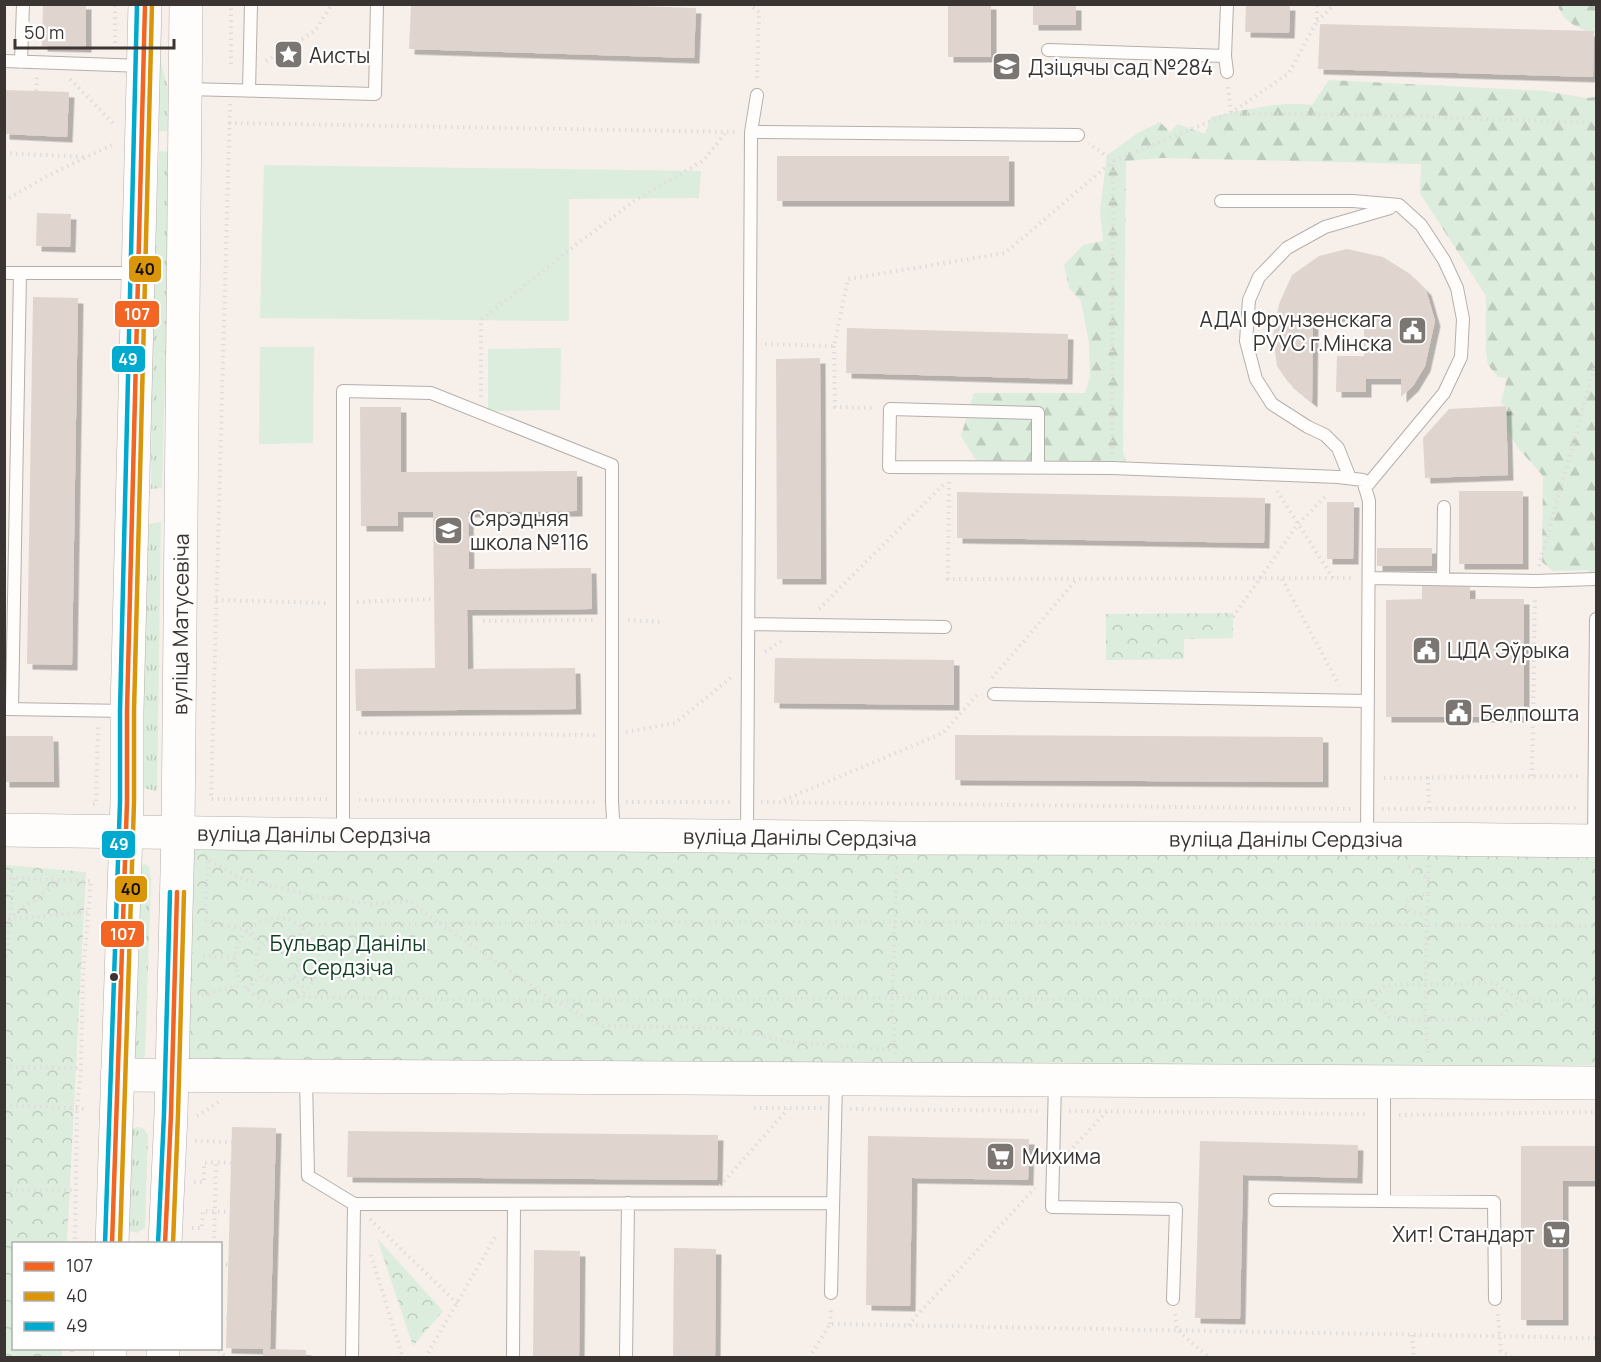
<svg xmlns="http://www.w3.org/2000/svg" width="1601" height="1362" font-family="Manrope,sans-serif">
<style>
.grass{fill:url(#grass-tufts)}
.forest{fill:url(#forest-firs)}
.park{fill:url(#park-crowns)}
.garden{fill:#dceddd}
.building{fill:#e0d5ce;filter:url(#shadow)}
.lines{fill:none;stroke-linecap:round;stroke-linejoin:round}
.lane-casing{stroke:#b5afab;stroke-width:14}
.secondary-casing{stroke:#b5afab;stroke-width:34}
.path{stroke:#dfdddc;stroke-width:4;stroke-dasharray:1.5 4.5;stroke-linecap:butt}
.lane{stroke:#fefdfc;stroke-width:12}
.secondary{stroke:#fefdfc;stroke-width:33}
.bus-1-casing{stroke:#fff;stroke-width:9}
.bus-2-casing{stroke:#fff;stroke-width:9}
.bus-3-casing{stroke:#fff;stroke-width:9}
.bus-1{stroke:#f26522;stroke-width:4.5}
.bus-2{stroke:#db9508;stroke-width:4.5}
.bus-3{stroke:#00a9ce;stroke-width:4.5}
.bus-dot{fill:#3a3532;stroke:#fff;stroke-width:2}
.labels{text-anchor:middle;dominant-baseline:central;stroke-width:4.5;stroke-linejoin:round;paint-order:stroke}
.poi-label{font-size:21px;fill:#3a3532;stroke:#fff;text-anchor:start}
.street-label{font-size:21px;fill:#3a3532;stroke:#fff}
.park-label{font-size:21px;fill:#103e25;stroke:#fff}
.line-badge{stroke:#fff;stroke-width:2}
.badge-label{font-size:16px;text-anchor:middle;font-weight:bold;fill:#fff}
.pale-badge-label{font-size:16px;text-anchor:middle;font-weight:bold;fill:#111}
</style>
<defs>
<pattern id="grass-tufts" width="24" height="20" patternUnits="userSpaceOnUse" patternTransform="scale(1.5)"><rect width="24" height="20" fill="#dceddd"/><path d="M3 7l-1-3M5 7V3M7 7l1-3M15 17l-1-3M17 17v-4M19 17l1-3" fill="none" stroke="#beccbe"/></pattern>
<pattern id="forest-firs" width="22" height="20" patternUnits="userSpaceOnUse" patternTransform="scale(1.5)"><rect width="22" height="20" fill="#dceddd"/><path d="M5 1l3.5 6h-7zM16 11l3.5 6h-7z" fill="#beccbe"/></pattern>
<pattern id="park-crowns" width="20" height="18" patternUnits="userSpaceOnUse" patternTransform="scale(1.5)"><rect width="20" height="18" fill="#dceddd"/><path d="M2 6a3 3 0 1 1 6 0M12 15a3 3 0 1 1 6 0" fill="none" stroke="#beccbe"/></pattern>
<filter id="shadow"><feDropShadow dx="5.5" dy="5.5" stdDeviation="0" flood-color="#0004"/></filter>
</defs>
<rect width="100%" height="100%" fill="#f7efea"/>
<path class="grass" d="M155,5H162L161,62L171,99V131H157Z
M159,151L171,152L162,488L151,489L153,304Z
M161,522L157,791L141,788L147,524Z
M144,864L149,866L151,880L145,1054L144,1059L136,1060L134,1055L141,867Z
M138,1127L144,1129L148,1135L145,1228L137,1233L127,1230L131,1129Z"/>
<path class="forest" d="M1558,5H1596V35C1581,28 1562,23 1558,5Z
M1329,80L1545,91L1586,98L1596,97V305L1594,312L1596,315V587L1591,586L1588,570L1553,571L1542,562L1543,476L1518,448L1501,421L1506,407L1501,403L1507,378L1498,377L1488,365L1486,352V296L1420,193L1421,164L1163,158L1126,161L1123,451L1130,475L1015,473L976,460L961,436L974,393H1085L1090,377L1089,343L1081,301L1069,288L1064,265L1083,245L1103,241L1100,210L1107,155L1138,133L1160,122L1170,132L1178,124L1205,134L1211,117C1245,110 1277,101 1312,105Z"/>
<path class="park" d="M1233,613V638L1184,639V659L1106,660V614Z
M194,843L1596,853V1065L185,1064Z
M5,865L86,872L67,1243L14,1244V1348L62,1349V1357H5Z
M377,1238L443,1311L413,1346Z"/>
<path class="garden" d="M264,165L701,171L699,198L569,199V321L260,318Z
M260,347H314L313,443L259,444Z
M561,348L560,410L488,411V349Z"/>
<path class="building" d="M43,4H86V47L42,46Z
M411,4H576L696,8L694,58L409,49Z
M948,4H991V57H948Z
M1033,5H1076V25H1033Z
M1246,5H1290L1289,33L1245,32Z
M1320,24L1594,31L1593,77L1318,69Z
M4,90L69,92L67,137L4,134Z
M777,156H1009V201H777Z
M37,213L71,214L70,247L36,246Z
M1347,249L1383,257L1410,274L1426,290L1435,321L1425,366L1413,386L1401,397V379H1366V392H1336L1337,356H1364V317L1313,316L1312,402L1288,382L1277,366L1273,336L1279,304L1292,275L1319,256Z
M33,297L78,298L72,665L27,664Z
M847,328L1068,334L1067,379L846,373Z
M820,358L821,579H777L776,359Z
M1506,406L1508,475L1425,478L1423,438L1449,409Z
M360,407H401V472L577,471V511L468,512L469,569L591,568L592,609L467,610L468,669L575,668L576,709L356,711L355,669L435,668L433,512H398V526H361Z
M1459,491H1523V564H1459Z
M957,492L1265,498L1264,543L957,538Z
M1327,502H1354L1353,559H1327Z
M1377,548H1432V566H1377Z
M1470,585V599H1524V717H1386V600L1422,599V586Z
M775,658L954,660V705L774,703Z
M955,735L1323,737V782L955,780Z
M4,736H53L54,782H4Z
M232,1127L276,1128L270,1349L306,1350V1358H263V1349L226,1348Z
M348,1131L718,1135L717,1180L347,1177Z
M868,1136L1029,1139L1028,1180L912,1178L910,1306L866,1305Z
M1200,1141L1358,1145L1357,1178L1243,1175L1240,1319L1195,1318Z
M1521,1146H1596V1181H1563V1320H1521Z
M674,1248L716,1249L715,1358H673Z
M534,1250L580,1251L579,1358H533Z"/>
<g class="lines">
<defs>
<path id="lane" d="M1048,50L1225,56
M4,61L143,66
M21,62L23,4
M1227,72L1225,56L1227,4
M186,89L375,94L377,4
M249,91L251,4
M751,132L1078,135
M1221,201H1353L1399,205L1421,225L1444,260L1457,288L1463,319L1461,357L1444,393L1365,488
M4,273H138
M1038,468V413L890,409L889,467L1112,468L1338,477L1363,480L1369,501L1367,838
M1350,478L1338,448L1325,435L1308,427L1272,404L1256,379L1246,341L1249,300L1259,277L1287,248L1325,227L1390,208
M1369,578L1535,581L1596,579
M1443,579L1444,507
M749,624L945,627
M994,694L1368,701
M6,709L126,711
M12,709L20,273
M343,835V391L431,393L612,465V802L614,834
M747,836L751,132L757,95
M1594,840L1596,619
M306,1078L308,1176L354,1204
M1055,1081L1052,1207L1176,1209L1173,1299
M1384,1082V1201
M1275,1200L1494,1202L1495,1299
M831,1293L836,1082
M352,1358L354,1204L832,1203
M513,1358L514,1204
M626,1358L628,1203"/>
<g id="secondary">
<path id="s1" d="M4,830L343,835H614L897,838L1430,839L1596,841"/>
<path d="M117,1075L1596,1083"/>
<path d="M112,1244L127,802V711L145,4"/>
<path id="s2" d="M165,1244L171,1114L178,833L186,4"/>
<path d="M110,1358V1348"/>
<path d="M163,1358V1348"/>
</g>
</defs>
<use href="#lane" class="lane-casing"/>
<use href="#secondary" class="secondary-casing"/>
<path class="path" d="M748,4L759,12L757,79
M1317,21L1335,4
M115,49V4
M266,61L315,31L332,4
M231,64V4
M70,79L114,124
M1228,87L1231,113L1407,116L1596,123
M36,91L37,77
M230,104L211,799H327
M229,123L735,132
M4,153L88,157
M4,201L47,176L114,144
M765,344L834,346L848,279L1005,253L1113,161L1089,143
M834,346L835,407L875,408
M481,397V320L569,250L637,199L703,161L726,132
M1112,454L1113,161L1231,113L1289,73L1317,21V4
M949,482L948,579L1354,578
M1277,491L1333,578
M1539,566L1596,362
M1282,579L1339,685
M216,600L328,603
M357,602L434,599
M819,609L945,483
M1233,617L1298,524L1328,494
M628,620L663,622
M483,621L597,620
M765,652L781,641
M992,678L1077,579
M626,732L675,723L733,676
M359,733L598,735
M1532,776L1535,597
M1428,777L1429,809
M1384,778L1580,776
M359,800L597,802
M784,800L943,733L977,695
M626,802H732
M761,802L1353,809
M93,804H96L98,724
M1382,809L1578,808
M1409,866L1428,879V894L1409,898L1405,905L1411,912L1427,914L1425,1020L1429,1057
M4,878L91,881L83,976L81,1068L77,1108L75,1244
M1428,879L1429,864
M205,911L208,859L241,878L308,895L370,904L410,901L439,923L554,1001L602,1026L725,1028L790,1042L891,1050
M1427,914L1428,894
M235 960a42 42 0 1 1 84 0a42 42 0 1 1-84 0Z
M8,919L89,912
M205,920L247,931L263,944
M4,922L63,879
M301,925C733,918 1165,924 1596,926
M256 961a22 22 0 1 1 44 0a22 22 0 1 1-44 0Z
M293,945L304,928
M203,956L234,957
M4,975L14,878
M293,978L306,990
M247,989L260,976
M202,996L242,984
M297,997L554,1001L892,998L1372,1001L1390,1018L1425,1020L1496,1018L1521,1001L1596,999
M1372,1001L1386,985L1495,983L1521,1001
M895,1054L892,998L897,864
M4,1067L81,1068
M4,1105L84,1109
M754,1108H822
M850,1109L1038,1111
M1069,1111L1368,1114
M1399,1115L1593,1112
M197,1116L219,1102
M195,1141L232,1142
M1069,1152L1107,1111
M194,1182H204V1163L216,1162
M720,1186L788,1109
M4,1190H75
M370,1219L458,1304
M192,1228H202L203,1211L230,1212
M214,1244L216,1162L231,1163
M371,1255L403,1358
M220,1264L228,1265
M1175,1314L1177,1330L1210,1358
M1498,1314L1501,1351L1514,1358
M220,1318H227
M830,1324L831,1307
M908,1325L1035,1188
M1412,1335L1414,1358
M213,1348L229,1358
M72,1358V1348
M425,1358L497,1234
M809,1358L830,1324L1596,1338"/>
<use href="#lane" class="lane"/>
<use href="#secondary" class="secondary"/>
<defs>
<path id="bus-1" d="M112,1244L127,802V711L145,4
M165,1244L171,1114L177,892"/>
<path id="bus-2" d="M120,1244L134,802V711L152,4
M173,1244L178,1114L184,892"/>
<path id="bus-3" d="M105,1244L120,802V711L137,4
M158,1244L164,1114L170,892"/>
</defs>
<use href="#bus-1" class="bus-1-casing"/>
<use href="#bus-2" class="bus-2-casing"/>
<use href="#bus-3" class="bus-3-casing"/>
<use href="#bus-1" class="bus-1"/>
<use href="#bus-2" class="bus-2"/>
<use href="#bus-3" class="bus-3"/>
</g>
<defs>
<symbol id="sight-square" viewBox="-11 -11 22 22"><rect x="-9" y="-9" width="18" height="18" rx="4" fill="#7c7672" stroke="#fff"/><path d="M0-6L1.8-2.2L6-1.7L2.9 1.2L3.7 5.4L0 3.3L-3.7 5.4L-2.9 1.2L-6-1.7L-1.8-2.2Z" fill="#fff"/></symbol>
<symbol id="school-square" viewBox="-11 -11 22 22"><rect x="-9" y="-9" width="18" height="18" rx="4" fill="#7c7672" stroke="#fff"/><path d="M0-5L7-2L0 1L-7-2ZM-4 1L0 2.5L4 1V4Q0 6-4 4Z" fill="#fff"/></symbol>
<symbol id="civic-square" viewBox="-11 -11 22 22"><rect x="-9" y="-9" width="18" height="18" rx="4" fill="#7c7672" stroke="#fff"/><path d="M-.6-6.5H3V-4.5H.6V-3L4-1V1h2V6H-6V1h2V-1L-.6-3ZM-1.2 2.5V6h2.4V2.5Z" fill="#fff"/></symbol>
<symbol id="supermarket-square" viewBox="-11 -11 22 22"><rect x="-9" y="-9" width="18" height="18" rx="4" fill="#7c7672" stroke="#fff"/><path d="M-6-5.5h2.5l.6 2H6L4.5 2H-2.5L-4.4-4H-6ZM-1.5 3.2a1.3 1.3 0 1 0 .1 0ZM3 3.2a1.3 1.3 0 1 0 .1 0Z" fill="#fff"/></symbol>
</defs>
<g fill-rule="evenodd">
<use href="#sight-square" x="272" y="38" width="33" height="33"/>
<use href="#school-square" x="990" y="50" width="33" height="33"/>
<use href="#civic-square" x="1396" y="314" width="33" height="33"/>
<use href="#school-square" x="432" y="514" width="33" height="33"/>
<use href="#civic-square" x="1410" y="634" width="33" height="33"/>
<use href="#civic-square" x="1442" y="696" width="33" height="33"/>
<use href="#supermarket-square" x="984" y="1140" width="33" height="33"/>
<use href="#supermarket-square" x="1540" y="1218" width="33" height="33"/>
</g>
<circle class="bus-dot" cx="114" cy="977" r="5"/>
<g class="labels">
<g class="poi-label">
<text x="309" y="55">Аисты</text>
<text x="1028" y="67">Дзіцячы сад №284</text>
<text x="1392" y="319" text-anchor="end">АДАІ Фрунзенскага<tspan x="1392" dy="24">РУУС г.Мінска</tspan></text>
<text x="470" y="518">Сярэдняя<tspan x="470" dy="24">школа №116</tspan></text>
<text x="1447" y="650">ЦДА Эўрыка</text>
<text x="1480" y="713">Белпошта</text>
<text x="1022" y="1156">Михима</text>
<text x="1535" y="1234" text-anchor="end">Хит! Стандарт</text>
</g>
<g class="street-label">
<text stroke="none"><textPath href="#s2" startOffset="620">вуліца Матусевіча</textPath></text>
<text stroke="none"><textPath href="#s1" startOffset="310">вуліца Данілы Сердзіча</textPath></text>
<text stroke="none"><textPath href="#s1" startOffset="796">вуліца Данілы Сердзіча</textPath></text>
<text stroke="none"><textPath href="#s1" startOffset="1282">вуліца Данілы Сердзіча</textPath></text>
</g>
<g class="park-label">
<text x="348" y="943">Бульвар Данілы<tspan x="348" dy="24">Сердзіча</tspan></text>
</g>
</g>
<g class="line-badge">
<rect x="128" y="255" width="34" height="28" rx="6" fill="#db9508"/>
<rect x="114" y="300" width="46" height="28" rx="6" fill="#f26522"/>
<rect x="111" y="345" width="35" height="28" rx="6" fill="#00a9ce"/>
<rect x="101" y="830" width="35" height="29" rx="6" fill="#00a9ce"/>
<rect x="114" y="875" width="34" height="28" rx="6" fill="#db9508"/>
<rect x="100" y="920" width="45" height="28" rx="6" fill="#f26522"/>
</g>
<g class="badge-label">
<text x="137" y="320">107</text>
<text x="128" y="365">49</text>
<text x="119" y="850">49</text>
<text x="123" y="940">107</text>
</g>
<g class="pale-badge-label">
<text x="145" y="275">40</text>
<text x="131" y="895">40</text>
</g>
<rect width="1601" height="1362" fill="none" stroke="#3a3532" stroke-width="12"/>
<rect x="12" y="1242" width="210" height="108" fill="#ffffff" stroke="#b0aead" stroke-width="1.5"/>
<rect x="24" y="1262" width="30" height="9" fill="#f26522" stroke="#b0aead" stroke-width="1.5"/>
<text x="66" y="1272" font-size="18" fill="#3a3532">107</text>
<rect x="24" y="1292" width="30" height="9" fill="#db9508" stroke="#b0aead" stroke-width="1.5"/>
<text x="66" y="1302" font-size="18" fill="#3a3532">40</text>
<rect x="24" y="1322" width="30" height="9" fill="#00a9ce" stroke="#b0aead" stroke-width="1.5"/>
<text x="66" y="1332" font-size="18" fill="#3a3532">49</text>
<path d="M15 39v9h159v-9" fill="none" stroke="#3a3532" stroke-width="3"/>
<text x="24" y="39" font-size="18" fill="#3a3532" stroke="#ffffff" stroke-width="4.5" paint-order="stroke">50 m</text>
</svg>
